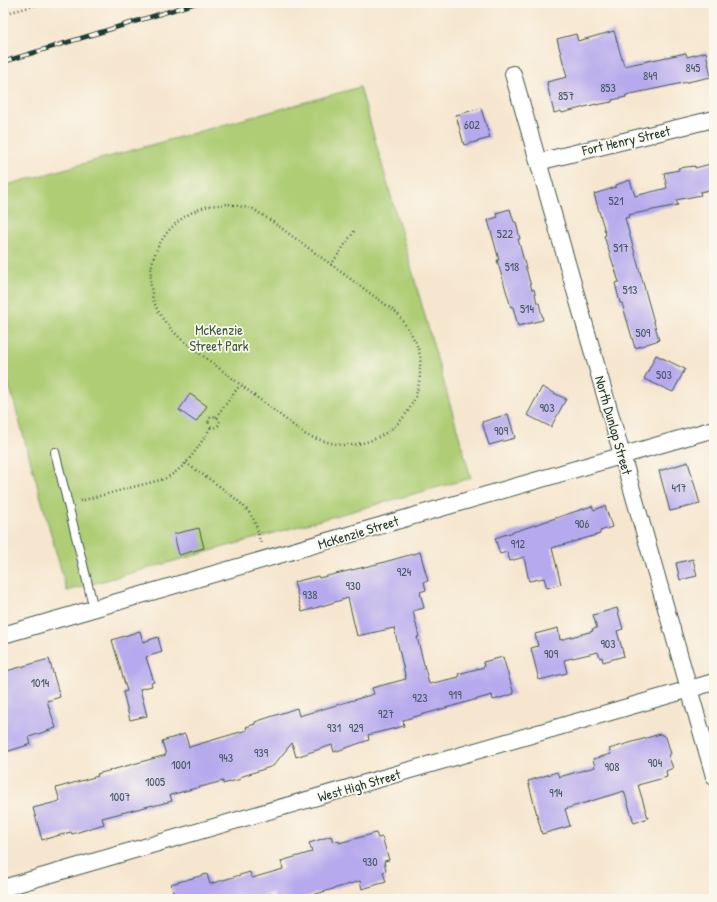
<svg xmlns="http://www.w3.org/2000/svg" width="717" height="902" font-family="'Patrick Hand',sans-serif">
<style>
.green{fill:#aecd74;stroke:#668554}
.building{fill:#b6a9ed}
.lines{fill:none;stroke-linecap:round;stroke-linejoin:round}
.service-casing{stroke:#3f564b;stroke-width:10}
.minor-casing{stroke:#3f564b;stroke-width:18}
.path{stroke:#3f564b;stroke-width:2.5;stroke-dasharray:1 3;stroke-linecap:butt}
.service{stroke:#fff;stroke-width:8}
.minor{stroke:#fff;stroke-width:16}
.rail-casing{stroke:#1f3d34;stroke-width:4.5}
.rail{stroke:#fbf7ec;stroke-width:3;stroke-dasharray:9;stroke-linecap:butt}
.labels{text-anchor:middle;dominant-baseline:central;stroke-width:3.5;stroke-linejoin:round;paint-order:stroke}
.number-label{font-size:12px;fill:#455862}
.street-label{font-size:14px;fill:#1f3d34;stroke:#fbf7ec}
.park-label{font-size:14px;fill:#3c5a41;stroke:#fbf7ec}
</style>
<rect width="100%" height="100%" fill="#fbf7ec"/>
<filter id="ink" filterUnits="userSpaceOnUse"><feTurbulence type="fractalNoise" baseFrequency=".025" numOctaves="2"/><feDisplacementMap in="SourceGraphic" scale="8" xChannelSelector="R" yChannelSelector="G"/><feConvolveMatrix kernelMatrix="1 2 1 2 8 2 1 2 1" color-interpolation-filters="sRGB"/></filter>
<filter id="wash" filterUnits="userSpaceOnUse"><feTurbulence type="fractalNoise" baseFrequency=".012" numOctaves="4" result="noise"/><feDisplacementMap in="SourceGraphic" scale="16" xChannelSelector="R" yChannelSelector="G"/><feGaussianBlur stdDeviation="0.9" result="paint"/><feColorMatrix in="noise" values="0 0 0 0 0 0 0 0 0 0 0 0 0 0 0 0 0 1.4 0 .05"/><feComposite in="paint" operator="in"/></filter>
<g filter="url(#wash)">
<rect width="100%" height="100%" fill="#f6e6cf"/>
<path class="green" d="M360,87L471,478L67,591L3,363V186Z"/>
<g id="blocks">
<path class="building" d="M614,31L624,66L686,53L687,57L706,52L711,77L626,95V97L612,100V102L596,105V104L562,113L561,111L554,113L547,84H548L547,82L567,77L557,39L576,34L578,41Z
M481,108L490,138L464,145L456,115Z
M714,163V189L700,192L701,195L676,200L678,205L628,215L629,217L625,218L659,340L635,348L622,303H620L615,283L619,282L604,236L606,235L594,194L616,187V185L630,180L635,196L667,188L664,173L679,170L678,168L695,166V168Z
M510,209L514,222H516L520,239H518L532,290L534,289L537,303H539L543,320L518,326L513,307H511L497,260H499L488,220L498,217L496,213Z
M656,355L685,369L673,392L644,379Z
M542,387L566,399L551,427L527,415Z
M190,394L207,406L196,422L179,410Z
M508,414L515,438L489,445L482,422Z
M688,462L700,504L670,511L659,471Z
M592,506L594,510L605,506L612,527L600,531V534L552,548L561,584L547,588L544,578L529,581L524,557L510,561L507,552L500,554L495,538Z
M199,528L204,548L179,555L174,534Z
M420,552L428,581L424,582L426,590L420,592L424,608L413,611L419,637H417L429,684L459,677L458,674L484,667L483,662L503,657L514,694L493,700L492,695L403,720L404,726L368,735L369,740L334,752L332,745L296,757L292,743L273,766L240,777L241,779L223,784V781L170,795L172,801L153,806V805L102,818L104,824L72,834L71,832L42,840L33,808L60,801L56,788L98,776L97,774L166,755L162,741L185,734L189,747L247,730L246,727L255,724V722L297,708L299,716L374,694L372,688L406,679L394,628L357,636L348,598L302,612L294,582L318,576L319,578L381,563Z
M693,559L697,576L680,580L676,563Z
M617,608L623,629L617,631L624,656L603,662L602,657L600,658L598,652L564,660L567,673L539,680L531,648L538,646L535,634L558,628L560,640L593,631L592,629L597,628L593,615Z
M140,631L143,642L158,637L162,652L146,657L154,682L151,683L152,686L140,689L147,716L130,720L123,692L127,691L112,640Z
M49,659L60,697L47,701L56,728L29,737L31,744L6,752L3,741V672Z
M660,734L666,737L671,754L668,755L673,768L666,771L667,777L638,785L648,818L634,823L624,791L565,809L570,826L542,834L528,781L557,772L559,777L595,767L593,759L611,754L609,749Z
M376,833L378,838L382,837L389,860L384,861L386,871L383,872L386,882L362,889L360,881L299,899H274L273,893L251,899H173L172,895L174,894L171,884L207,874L210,884L250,872L252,878L283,869L281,861L312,852L309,843L331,836L333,842L339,841V843Z"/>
</g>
</g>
<g filter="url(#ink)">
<use href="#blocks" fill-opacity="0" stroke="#3f564b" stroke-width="1"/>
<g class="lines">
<defs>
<path id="service" d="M55,452L94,609"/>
<path id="minor" d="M513,74L714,776
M538,162L714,119
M3,635L714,429
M3,888L714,682"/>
</defs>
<use href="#service" class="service-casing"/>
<use href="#minor" class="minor-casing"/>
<path class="path" d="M3,14L45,3
M229,204L253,209L273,222L397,313C406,326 417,340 420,356C421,360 420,365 420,369C421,408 391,441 351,445C336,446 320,440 306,435L181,339C170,328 160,318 154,302C152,298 152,292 151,287C147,251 170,218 205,207C212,205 221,205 229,204Z
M331,265L355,230
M208.5 422a5.5 5.5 0 1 1 11 0a5.5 5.5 0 1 1-11 0Z
M216,417L240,385
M186,463C204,476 242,499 252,517C257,524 258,535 261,544
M80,501L164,479C187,468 198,447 211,427"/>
<use href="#service" class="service"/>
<use href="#minor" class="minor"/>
<defs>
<path id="rail" d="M3,62L196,3"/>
</defs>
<use href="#rail" class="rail-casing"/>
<use href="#rail" class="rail"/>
</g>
</g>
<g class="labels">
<g class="number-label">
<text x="693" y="67">845</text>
<text x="650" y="75">849</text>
<text x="608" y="87">853</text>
<text x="566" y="95">857</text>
<text x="472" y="124">602</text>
<text x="616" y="200">521</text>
<text x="505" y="233">522</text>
<text x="621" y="247">517</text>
<text x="512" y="266">518</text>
<text x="630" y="289">513</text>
<text x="527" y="308">514</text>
<text x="643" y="332">509</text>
<text x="664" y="374">503</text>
<text x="547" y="407">903</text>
<text x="501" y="430">909</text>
<text x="679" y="487">417</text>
<text x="582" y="523">906</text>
<text x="518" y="543">912</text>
<text x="404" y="571">924</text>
<text x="353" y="585">930</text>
<text x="310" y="594">938</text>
<text x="608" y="643">903</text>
<text x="551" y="653">909</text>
<text x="40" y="682">1014</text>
<text x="455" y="694">919</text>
<text x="420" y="697">923</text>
<text x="386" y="713">927</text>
<text x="334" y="727">931</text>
<text x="356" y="727">929</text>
<text x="261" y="752">939</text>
<text x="226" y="757">943</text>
<text x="655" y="762">904</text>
<text x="181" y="764">1001</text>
<text x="612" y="766">908</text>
<text x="155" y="781">1005</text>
<text x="556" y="792">914</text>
<text x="120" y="796">1007</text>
<text x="370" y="861">930</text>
</g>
<g class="street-label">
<text transform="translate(626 140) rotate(-13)">Fort Henry Street</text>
<text transform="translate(614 425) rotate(74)">North Dunlop Street</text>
<text transform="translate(358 532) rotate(-17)">McKenzie Street</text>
<text transform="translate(359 785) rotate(-16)">West High Street</text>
</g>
<g class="park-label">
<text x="219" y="329">McKenzie<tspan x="219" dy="16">Street Park</tspan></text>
</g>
</g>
<rect width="717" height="902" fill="none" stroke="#fbf7ec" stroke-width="16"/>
</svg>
